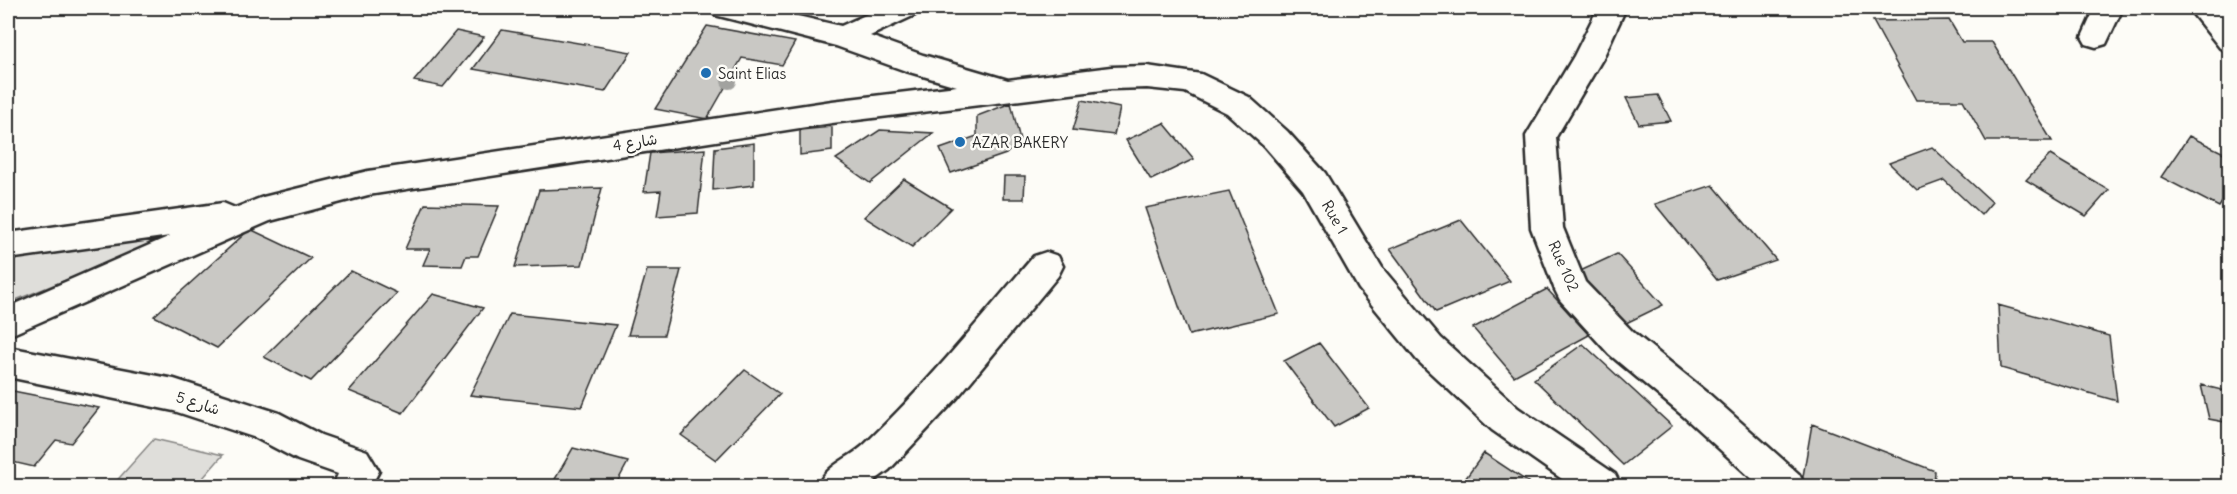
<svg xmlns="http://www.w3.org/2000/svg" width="2237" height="494" font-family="Delius,'Playpen Sans Arabic',sans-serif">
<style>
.green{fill:#dfdeda;stroke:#858482;stroke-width:1.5}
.building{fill:#c9c8c4;stroke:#2b2b2b;stroke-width:1.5}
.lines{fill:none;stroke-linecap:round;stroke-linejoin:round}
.minor-casing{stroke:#2b2b2b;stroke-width:5}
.highway-casing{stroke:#2b2b2b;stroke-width:5}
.minor{fill:#fdfcf7;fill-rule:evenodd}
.highway{fill:#fdfcf7;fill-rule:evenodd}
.tree{fill:#a2a29f}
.poi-dot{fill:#1f6fb2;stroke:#fdfcf7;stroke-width:2}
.labels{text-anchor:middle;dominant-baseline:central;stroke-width:5;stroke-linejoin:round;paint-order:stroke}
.poi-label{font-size:15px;fill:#2b2b2b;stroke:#fdfcf7;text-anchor:start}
.street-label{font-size:15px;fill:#2b2b2b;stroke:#fdfcf7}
</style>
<rect width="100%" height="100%" fill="#fdfcf7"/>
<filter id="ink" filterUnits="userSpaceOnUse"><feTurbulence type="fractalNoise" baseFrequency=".0167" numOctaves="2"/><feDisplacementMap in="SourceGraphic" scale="12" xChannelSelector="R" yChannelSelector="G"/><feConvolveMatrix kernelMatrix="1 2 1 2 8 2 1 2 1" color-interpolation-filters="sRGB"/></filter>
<g filter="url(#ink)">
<path class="green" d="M177,236L8,303V259Z
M154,439L223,455L196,486H112Z"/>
<path class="building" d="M1949,20L1962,42H1992L2052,141H1986L1963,100H1916L1873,21Z
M707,26L795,42L782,65L742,58L707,119L655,109Z
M502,30L631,52L605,92L473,69Z
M456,31L484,37L443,87L414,81Z
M1658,95L1671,121L1639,124L1626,98Z
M1082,100L1120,108L1114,135L1073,130Z
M1011,103L1020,140L1006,154L951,173L940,149L977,136V116Z
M1164,123L1194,159L1151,180L1126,140Z
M832,127V151L800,155V130Z
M880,130L933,133L870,183L836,159Z
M2189,136L2230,156V202L2224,199L2219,207L2161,177Z
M754,143V185L713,190L715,148Z
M1932,147L1992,202L1981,215L1944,180L1917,190L1889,163Z
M705,149L698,213L657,216L661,191L644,192L650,153Z
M2050,155L2109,190L2086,216L2026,180Z
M1004,176H1025L1024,199H1003Z
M904,179L951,208L912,247L864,217Z
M1713,185L1776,260L1717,280L1655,204Z
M602,188L582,265L515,267L539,190Z
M1229,191L1279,314L1189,335L1145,208Z
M425,204L499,206L478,256H466L462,266L423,265L430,249H405Z
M1461,220L1510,281L1436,312L1390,249Z
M250,229L311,258L217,348L154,316Z
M1617,254L1663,305L1622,325L1576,273Z
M647,270H681L664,335H628Z
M351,271L397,293L311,381L264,357Z
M1547,289L1589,335L1514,376L1473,328Z
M433,294L483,308L403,413L349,391Z
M1998,305L2109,336L2117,401L2001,368Z
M510,314L616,325L582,407L470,395Z
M1319,343L1369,408L1334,427L1284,361Z
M1583,344L1672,426L1623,465L1534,379Z
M745,370L780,394L716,460L681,435Z
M2201,385L2230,392V423L2209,419Z
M8,390L99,408L71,443L56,440L34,467L8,461Z
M1812,424L1935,471L1934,486H1815L1802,482Z
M573,448L628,462L615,486H551Z
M1484,453L1534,486H1460Z"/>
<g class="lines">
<defs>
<path id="minor" d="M711,8H763L841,26L881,8H919L915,15L870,36L923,55L1008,80L1111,67L1147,66L1201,74L1249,97L1287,131L1325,173L1383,269L1441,338L1518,408L1615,474L1621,486H1572L1492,430L1417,360L1359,289L1303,191L1265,147L1227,113L1185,92L1147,88L1111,89L832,123L368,195L270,221L8,336V307L170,236L8,259V233L223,203L235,208L263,197L368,171L832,101L957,86L906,71L836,46L715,15Z
M1598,8H1626L1603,58L1556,137L1563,228L1585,282L1633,332L1708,393L1799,474L1805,486H1760L1682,415L1609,354L1560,300L1555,290L1531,228L1526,136L1574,56Z
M2095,8H2123L2106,44L2096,47L2086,44L2082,37Z
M2197,8H2230V27L2201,15Z
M1046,252L1058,256L1063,266L1058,276L957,398L889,470L867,486H818C826,465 849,459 865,444C926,386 979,320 1034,256Z
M8,347L174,379L279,413L321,435L367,451L379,471L371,486H333L338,474L298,460L256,438L174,411L8,377Z"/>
<path id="highway" d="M2188,8H2218L2230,21V51L2220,48Z"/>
</defs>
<use href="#minor" class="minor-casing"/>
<use href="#highway" class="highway-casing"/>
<use href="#minor" class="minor"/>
<use href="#highway" class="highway"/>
</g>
<circle class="tree" cx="729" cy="81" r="8"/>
</g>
<g class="poi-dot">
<circle cx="706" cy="73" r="6"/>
<circle cx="960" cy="142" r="6"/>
</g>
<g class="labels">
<g class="poi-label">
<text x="718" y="73">Saint Elias</text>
<text x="972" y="142">AZAR BAKERY</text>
</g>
<g class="street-label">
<text transform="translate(635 142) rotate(-9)">شارع 4</text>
<text transform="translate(1335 217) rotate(60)">Rue 1</text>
<text transform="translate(1564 266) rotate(66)">Rue 102</text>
<text transform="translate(198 403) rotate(18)">شارع 5</text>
</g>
</g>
<rect width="2237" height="494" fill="none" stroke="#fdfcf7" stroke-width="30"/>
<rect x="15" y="15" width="2207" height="464" fill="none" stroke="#2b2b2b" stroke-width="2" filter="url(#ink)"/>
</svg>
